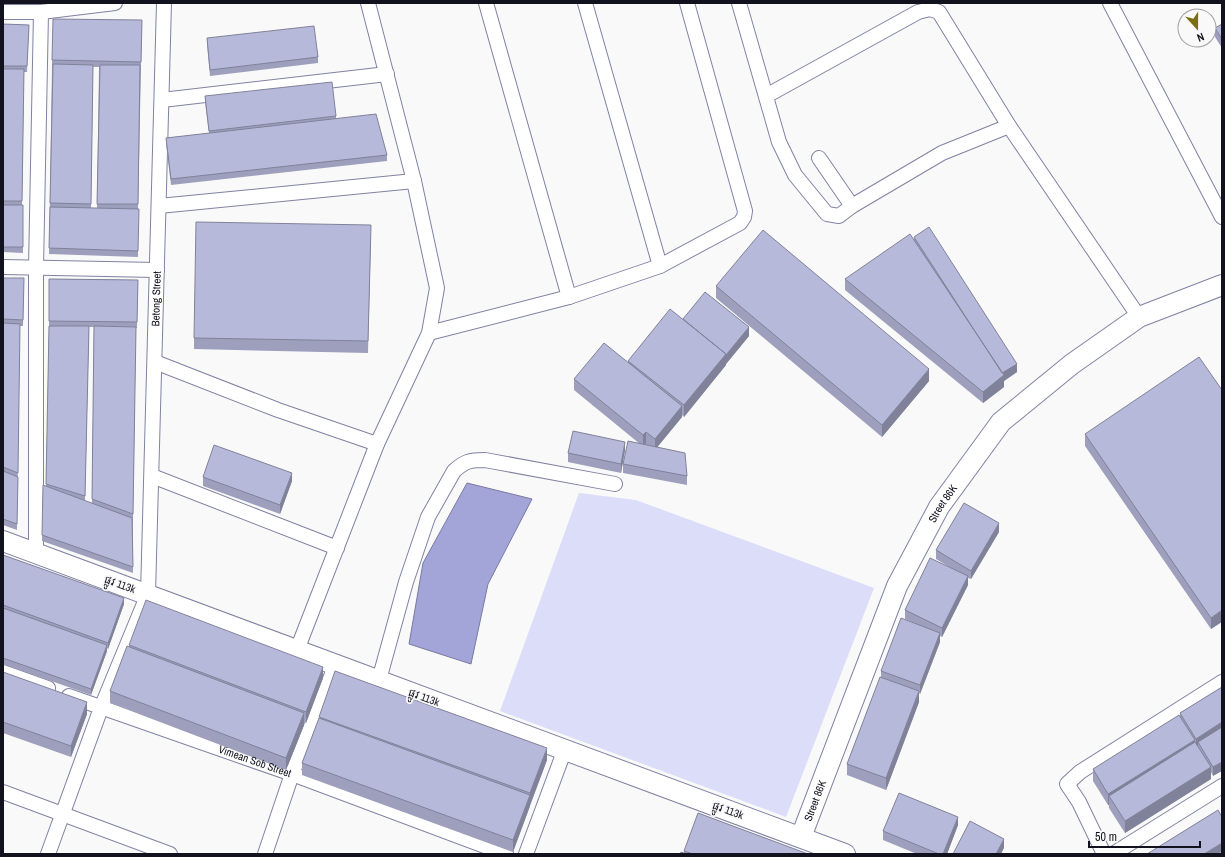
<svg xmlns="http://www.w3.org/2000/svg" width="1225" height="857" font-family="'Archivo Narrow','Noto Sans Khmer',sans-serif">
<style>
.green{fill:#dbddf9}
.water{fill:#a3a5d9;stroke:#7879a1}
.lines{fill:none;stroke-linecap:round;stroke-linejoin:round}
.street-casing{stroke:#8082a2;stroke-width:16}
.secondary-casing{stroke:#8082a2;stroke-width:22}
.street{stroke:#fff;stroke-width:14}
.secondary{stroke:#fff;stroke-width:20}
.wall{fill:#9d9fbc;fill-rule:evenodd}
.shaded-wall{fill:#808299}
.building{fill:#b7b9db;stroke:#808299}
.labels{text-anchor:middle;dominant-baseline:central;stroke-width:3.5;stroke-linejoin:round;paint-order:stroke}
.street-label{font-size:11px;fill:#12121e;stroke:#f9f9f9}
</style>
<rect width="100%" height="100%" fill="#f9f9f9"/>
<path class="green" d="M579,493L636,500L874,588L786,817L500,711Z"/>
<path class="water" d="M467,483L532,499L488,584L471,664L409,644L423,563Z"/>
<g class="lines">
<defs>
<g id="street">
<path d="M486,3L569,297"/>
<path d="M585,3L660,266"/>
<path d="M739,3L779,142L795,175L827,214L839,216L852,206"/>
<path d="M1110,3L1222,217"/>
<path d="M3,12H41L115,3"/>
<path d="M766,96L918,12L930,9L939,12L1009,126L1139,317"/>
<path d="M162,100L387,74"/>
<path d="M819,158L852,206L942,153L1009,126"/>
<path d="M159,206L414,181"/>
<path d="M3,267L157,270"/>
<path d="M429,333L569,297L660,266L740,223L744,217L745,211L687,3"/>
<path d="M155,362L278,410L377,444"/>
<path d="M152,476L337,548"/>
<path d="M36,553V268L41,12"/>
<path d="M297,650L377,444L429,333L437,288L414,181L368,3"/>
<path d="M3,672L48,688"/>
<path d="M379,680L406,582L428,517L454,471C465,461 470,460 485,460L615,484"/>
<path id="s1" d="M69,696L292,774L506,854"/>
<path d="M3,792L170,854"/>
<path id="s2" d="M48,854L101,708L148,594L164,3"/>
<path d="M265,854L292,774L336,664"/>
<path d="M526,854L565,749"/>
<path d="M1104,854L1079,802L1067,784L1080,772L1222,682"/>
<path d="M1113,854L1222,786"/>
</g>
<g id="secondary">
<path d="M3,541L845,854"/>
<path id="s3" d="M801,837L897,586L939,507L1001,422L1072,364L1139,317L1222,285"/>
</g>
</defs>
<use href="#street" class="street-casing"/>
<use href="#secondary" class="secondary-casing"/>
<use href="#street" class="street"/>
<use href="#secondary" class="secondary"/>
</g>
<path class="wall" d="M142,20L138,209V257L49,254L52,66V60ZM93,67H99L97,208H91Z
M3,24L29,25L27,72H24L22,205H23V253L3,252Z
M1222,24V48L1215,37V28Z
M207,38L318,57V63L210,76L207,44Z
M205,96L336,116V118L387,155V161L171,185L166,144V138L209,133L205,102Z
M371,236L368,353L194,349V338Z
M914,237L1017,372L1004,381V387L983,403L845,290V279L914,239Z
M3,278H24L23,326H20L17,530L3,525Z
M49,279L138,280L137,328H136L133,520V573L42,541L43,485L46,487L49,327ZM89,327H94L92,503L85,501Z
M716,286L929,381L882,437L716,298Z
M683,319L749,336L726,364V365L684,417L682,415V417L657,447L687,476V485L623,473V464L640,444L574,390V379L628,363V361Z
M1222,390L1211,629L1085,446V434Z
M625,450L621,473L568,462V453Z
M203,477L292,481L280,514L203,486Z
M999,532L971,579L968,578V585L942,637L940,636V642L920,694L919,693V702L886,790L847,775V764L881,677V671L912,622L905,619V610L956,571L936,559V550Z
M3,555L124,604L108,649L107,648V651L91,695L3,664Z
M129,645L323,678L306,723H304V725L286,770L110,703V691L129,647Z
M3,672L87,714L71,757L3,733Z
M1222,687L1213,776L1211,772V779L1125,833L1109,808V805H1108L1093,781V769L1180,717V713Z
M319,717L547,760L513,852L302,775V763L319,718Z
M958,825L947,854H917L883,840V831Z
M684,851L808,854H680L684,853Z"/>
<path class="shaded-wall" d="M749,327V336L726,364V355Z
M726,354V365L684,417V405Z
M1017,364V372L1004,381V387L983,403V392L1002,373Z
M929,369V381L882,437V425Z
M682,406V417L655,450V439Z
M646,432V443L643,446V435Z
M625,442V450L621,473V464Z
M292,473V481L280,514V505Z
M999,523V532L971,579V571Z
M968,576V585L942,637V628Z
M124,598V604L108,649V643Z
M1222,610V622L1211,629V618Z
M940,633V642L920,694V685Z
M107,645V651L91,695V689Z
M323,667V678L306,723V712Z
M919,691V702L886,790V778Z
M87,702V714L71,757V746Z
M304,713V725L286,770V758Z
M1222,722V731L1198,742V746L1196,747V739Z
M1195,740V751L1109,796V805H1108V794Z
M547,748V760L530,805V793Z
M1222,762V771L1213,776V767Z
M1211,767V779L1125,833V821Z
M530,795V806L513,852V840Z
M958,817V825L947,854H943Z
M1004,839V848L1001,854H996Z
M1222,843V854H1204Z"/>
<path class="building" d="M53,19L142,20L141,62L52,60Z
M3,24L29,25L27,66H3Z
M1222,24V39L1215,28Z
M314,26L318,57L210,70L207,38Z
M53,64L93,65L91,204L50,203Z
M100,65H140L138,204H97Z
M3,69H24L22,201H3Z
M332,82L336,116L209,131L205,96Z
M376,114L387,155L171,179L166,138Z
M3,205H23V247H3Z
M50,207L139,209L138,251L49,248Z
M196,222L371,225L368,341L194,338Z
M929,227L1017,364L1002,373L914,237Z
M763,230L929,369L882,425L716,286Z
M910,234L1004,375L983,392L845,279Z
M3,278H24L23,320L3,319Z
M49,279L138,280L137,322L49,321Z
M705,292L749,327L726,355V354L683,319Z
M670,309L726,354L684,405L628,361Z
M3,323L20,324L18,473L3,467Z
M49,326H89L85,496L46,484Z
M94,326L136,327L133,514L92,499Z
M604,343L682,406L655,439L646,432L643,435L574,379Z
M1199,357L1222,390V610L1211,618L1085,434Z
M573,431L625,442L621,464L568,453Z
M628,441L685,453L687,476L623,464Z
M214,445L292,473L280,505L203,477Z
M3,471L18,477L17,524L3,519Z
M43,485L132,518L133,567L42,535Z
M964,503L999,523L971,571L936,550Z
M3,555L124,598L108,643L3,605Z
M930,558L968,576L942,628L905,610Z
M146,600L323,667L306,712L129,645Z
M3,608L107,645L91,689L3,658Z
M901,618L940,633L920,685L881,671Z
M127,646L304,713L286,758L110,691Z
M335,671L547,748L530,793L319,717Z
M3,672L87,702L71,746L3,722Z
M880,677L919,691L886,778L847,764Z
M1222,687V722L1196,739L1180,713Z
M1179,715L1195,740L1108,794L1093,769Z
M319,718L530,795L513,840L302,763Z
M1222,727V762L1213,767L1198,742Z
M1195,742L1211,767L1125,821L1109,796Z
M899,793L958,817L943,854H939L883,831Z
M1218,810L1222,817V843L1204,854H1147Z
M698,813L808,854H693L684,851Z
M970,821L1004,839L996,854H953Z
M1222,851V854H1216Z
M681,852L687,854H680Z"/>
<g class="labels">
<g class="street-label">
<text stroke="none"><textPath href="#s2" startOffset="574">Betong Street</textPath></text>
<text stroke="none"><textPath href="#s3" startOffset="363">Street 86K</textPath></text>
<text transform="translate(120 584) rotate(20)">ផ្លូវ 113k</text>
<text transform="translate(424 697) rotate(20)">ផ្លូវ 113k</text>
<text stroke="none"><textPath href="#s1" startOffset="197">Vimean Sob Street</textPath></text>
<text stroke="none"><textPath href="#s3" startOffset="39">Street 86K</textPath></text>
<text transform="translate(728 810) rotate(20)">ផ្លូវ 113k</text>
</g>
</g>
<rect width="1225" height="857" fill="none" stroke="#12121e" stroke-width="8"/>
<g transform="translate(1197 28) rotate(159)"><circle r="19" fill="#f9f9f9" stroke="#9d9da1"/>
<path d="M0-3L7 15L0 10L-7 15Z" fill="#796f0e"/>
<text y="-6" font-size="11" font-weight="bold" text-anchor="middle" fill="#12121e">N</text>
</g>
<path d="M1089 841v6h111v-6" fill="none" stroke="#12121e" stroke-width="2"/>
<text x="1095" y="841" font-size="12" fill="#12121e" stroke="#f9f9f9" stroke-width="3" paint-order="stroke">50 m</text>
</svg>
